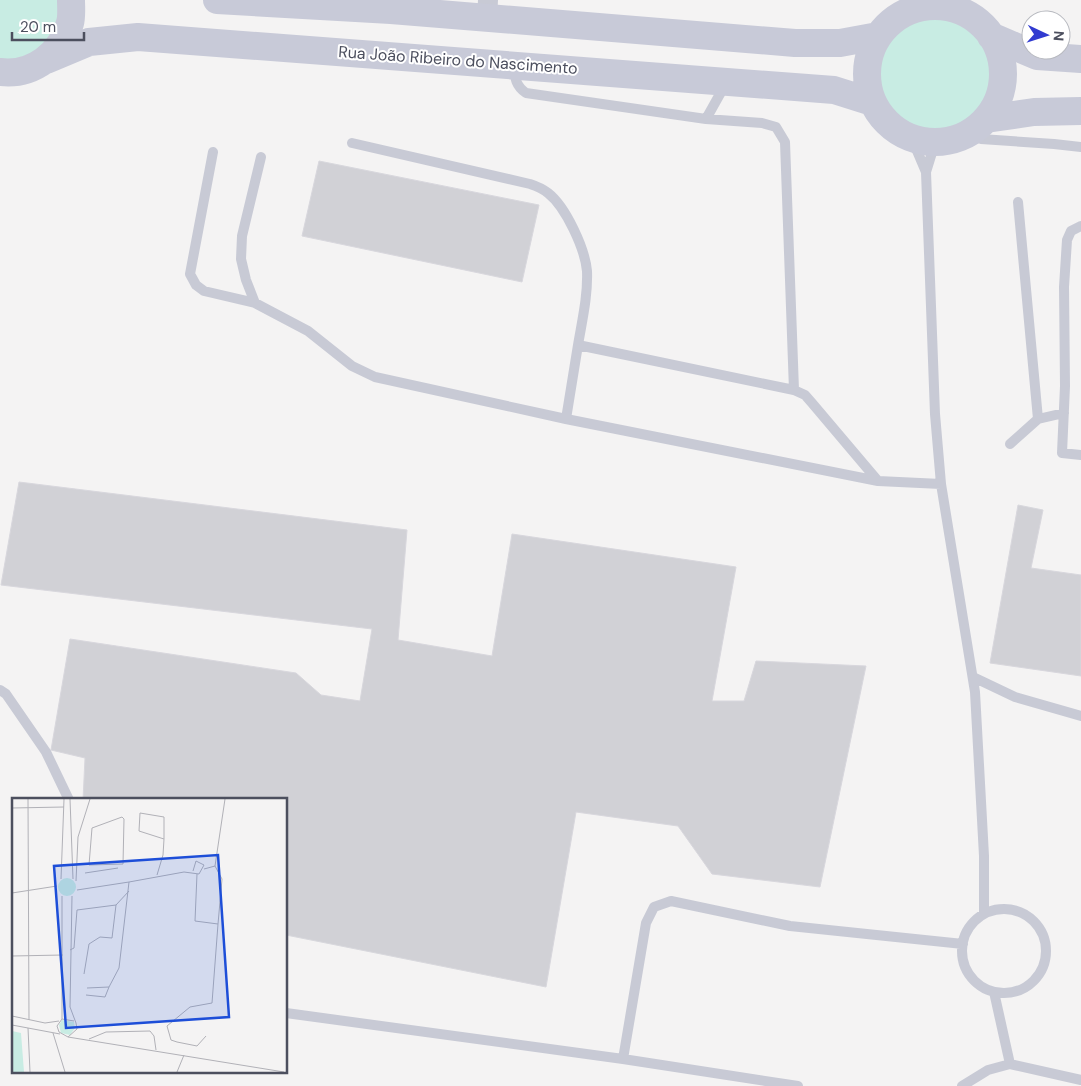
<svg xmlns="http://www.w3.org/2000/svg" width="1081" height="1086" font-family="'DM Sans',sans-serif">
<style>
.green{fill:#c8ece3}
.building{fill:#d1d1d6;stroke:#d8d7dd}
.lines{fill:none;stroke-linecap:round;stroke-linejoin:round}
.lane{stroke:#c8cad5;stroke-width:10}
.street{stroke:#c8cad5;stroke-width:20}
.secondary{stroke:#c8cad8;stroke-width:28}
.labels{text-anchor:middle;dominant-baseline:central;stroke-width:4;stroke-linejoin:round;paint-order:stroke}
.street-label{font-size:16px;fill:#4c4f5e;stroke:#fff}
.inset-road{fill:none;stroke:#b1b1b7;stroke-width:1}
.view{fill:#1d4ed8;fill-opacity:0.15;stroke:#1d4ed8;stroke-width:2.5}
.inset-edge{fill:none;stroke:#4c4f5e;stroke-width:2.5}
</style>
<rect width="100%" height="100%" fill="#f4f3f3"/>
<path class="green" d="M0,0H62L63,8L48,48L0,64Z
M878 74a57 57 0 1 1 114 0a57 57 0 1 1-114 0Z"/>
<path class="building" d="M319,161L539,205L522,282L302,236Z
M19,482L407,530L398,640L492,656L512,534L736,567L712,701H744L756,661L866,666L820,887L712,874L678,826L576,812L546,987L286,935V800H83L85,758L51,750L70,639L296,673L321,695L360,701L372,629L1,585Z
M1018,505L1043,510L1031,568L1081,575V676L990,663Z"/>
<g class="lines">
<path class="lane" d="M514,67C515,79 516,86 526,93L706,119L762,123L776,127L785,142L794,390
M706,119L725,85
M969,134L981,139L1054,144L1081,147
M352,143L530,184C536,186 543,189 548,193C566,207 585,249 587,271C588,296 582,321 578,345L794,390L805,395L812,403L878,481
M213,152L190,274L196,285L204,291L255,303
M261,157L242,236L241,259L246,280L255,303L308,331L352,366L375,377L566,419L878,481L941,484L935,414L926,172L912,139
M926,172L935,143
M1018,202L1038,419
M1081,226L1071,231L1067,240L1064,287L1065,386L1062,453L1081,455
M566,419L578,345
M1010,444L1038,419L1064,413
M941,484L975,692L984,856V914
M973,677L1015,697L1081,716
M0,690L6,694L46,752L69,800
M962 951a42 42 0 1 1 84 0a42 42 0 1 1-84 0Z
M994,992L1010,1064L1081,1080
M286,1013L623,1059
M798,1086L623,1059L646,923L654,907L671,901L790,926L963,944
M962,1086L988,1070L1010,1064"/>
<path class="street" d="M945,0L947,7
M925,6L927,0
M487,18L488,0"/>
<path class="secondary" d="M217,0L391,10L795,43H840L878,36
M867 74a68 68 0 1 1 136 0a68 68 0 1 1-136 0Z
M991,36L1037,56L1081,59
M46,60L89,42L138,37L834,90L872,102
M0,72C33,76 61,54 70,23C72,16 71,7 71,0
M986,119L1034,112L1081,111"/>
</g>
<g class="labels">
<g class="street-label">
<text transform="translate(458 60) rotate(4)">Rua João Ribeiro do Nascimento</text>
</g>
</g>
<g transform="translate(12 798)">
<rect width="275" height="275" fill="#f4f3f3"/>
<path d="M46 89a9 9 0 1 1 18 0a9 9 0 1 1-18 0ZM50,222L62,224L63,230L58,237L49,235L47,227ZM0,233L9,235L12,274H0Z" fill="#c8ece3"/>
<path class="inset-road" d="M16,1L17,222M58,1L61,81M0,10L52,9M110,19L112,21L111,66L77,67L80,30ZM192,71L203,68L213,1M73,75L106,70M185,76L183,123L206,126L210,81L203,68M145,77L151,57L152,41V19L128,15L127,33L152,41M49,81L52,1M64,83L66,39L78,1M117,84L172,74L187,76L192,67L184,63L181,73M65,92L117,84L107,170L97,189L75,190M0,95L45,88M60,98L58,209L64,225L65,231L56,239L47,234L45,228L50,221L62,223M58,152L62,150L65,112L104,107M0,158L51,157M72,176L77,146L88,139L100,140L104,107L117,93M74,197L93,199L97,189M0,218L33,225L47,223M50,221V98M0,227L48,236M16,230L18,274M41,235L53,274M194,238L185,248L165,244L159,242L155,228L178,209L200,205L206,126M56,239L272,274M77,241L94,234L138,233L142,238L144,252M165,274L172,257"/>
<path class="view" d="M206,57L217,219L54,230L42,68Z"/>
<rect width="275" height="275" class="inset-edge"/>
</g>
<g transform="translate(1046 35) rotate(94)"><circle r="24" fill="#ffffff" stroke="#b7b9bf"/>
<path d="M0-4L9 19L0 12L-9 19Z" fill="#313bd0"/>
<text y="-8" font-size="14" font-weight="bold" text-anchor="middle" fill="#4c4f5e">N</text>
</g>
<path d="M12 32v8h72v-8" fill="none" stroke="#4c4f5e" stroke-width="2.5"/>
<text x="20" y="32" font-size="15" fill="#4c4f5e" stroke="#ffffff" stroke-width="4" paint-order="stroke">20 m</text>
</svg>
